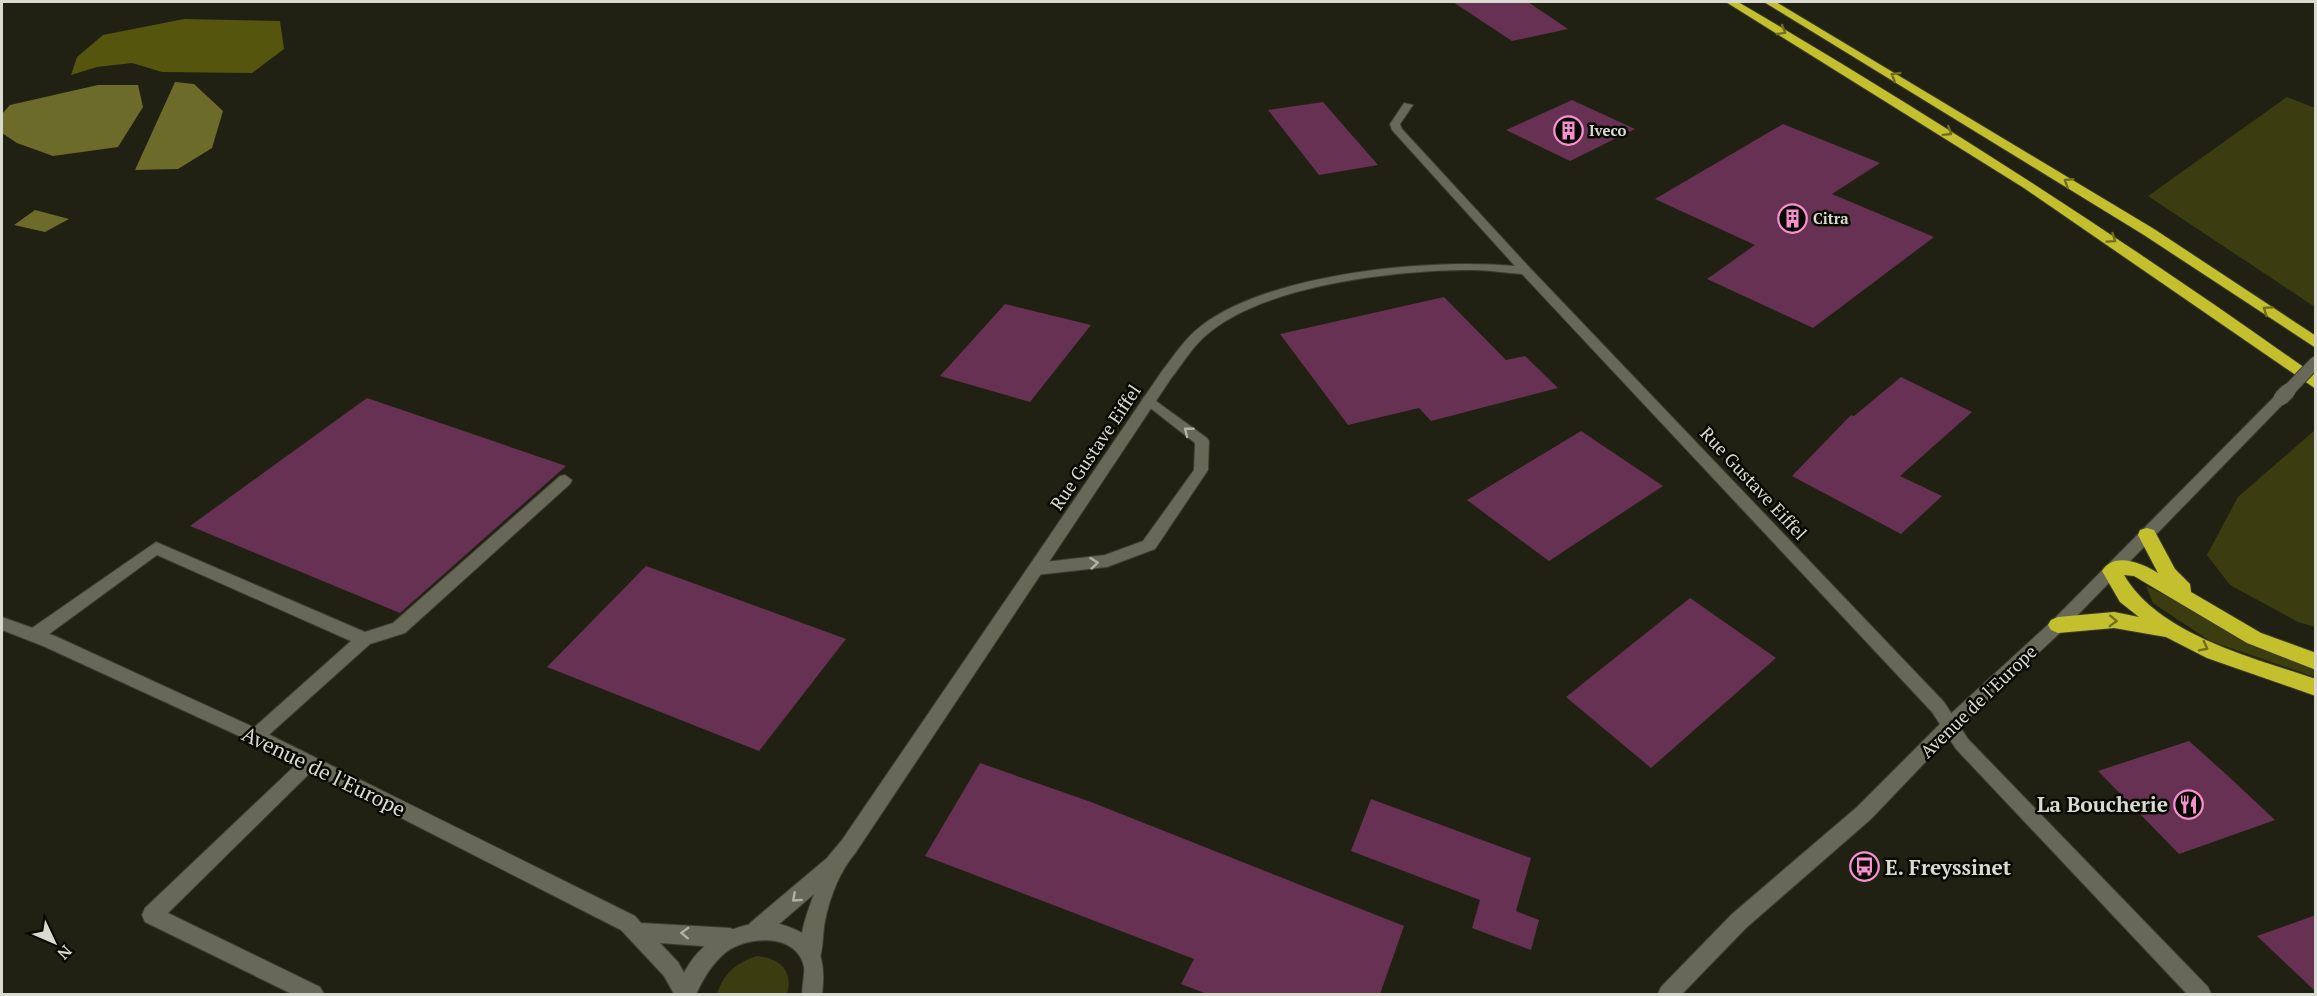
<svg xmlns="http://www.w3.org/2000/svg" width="2317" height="996" font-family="'PT Serif',serif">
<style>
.green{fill:#3c3c11}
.forest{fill:#56550d}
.water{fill:#6d6b29}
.building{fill:#663152}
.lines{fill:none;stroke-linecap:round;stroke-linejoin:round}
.lane-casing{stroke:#3c3c33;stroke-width:2}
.street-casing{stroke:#3c3c33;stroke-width:2}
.secondary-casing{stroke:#3c3c33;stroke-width:2}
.highway-casing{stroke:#3c3c33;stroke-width:2}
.lane{fill:#676857;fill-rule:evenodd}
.street{fill:#676857;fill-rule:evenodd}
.secondary{fill:#676857;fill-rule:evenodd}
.highway{fill:#c4c02d;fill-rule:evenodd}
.secondary-bridge-far1-casing{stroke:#3c3c33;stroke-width:14;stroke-linecap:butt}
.secondary-bridge-casing{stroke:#3c3c33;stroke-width:17;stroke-linecap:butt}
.secondary-bridge-far1{stroke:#676857;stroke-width:12}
.secondary-bridge{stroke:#676857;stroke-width:15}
.oneway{stroke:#706e1b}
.oneway2{stroke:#b1b2a6}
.labels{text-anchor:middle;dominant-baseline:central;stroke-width:5;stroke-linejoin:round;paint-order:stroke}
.far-poi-label{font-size:15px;font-weight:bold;fill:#d9dad0;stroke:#0a0a05;text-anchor:start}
.street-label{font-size:18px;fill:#d9dad0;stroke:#0a0a05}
.near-street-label{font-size:21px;fill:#d9dad0;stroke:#0a0a05}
.near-poi-label{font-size:21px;font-weight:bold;fill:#d9dad0;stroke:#0a0a05;text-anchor:end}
</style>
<rect width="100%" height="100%" fill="#212113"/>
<path class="green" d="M2287,97L2315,108V307L2148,196Z
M2315,430V627L2298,622L2230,585L2207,555L2238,497Z
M2146,586L2315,666V677L2210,641L2153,603Z
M757,956C780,958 794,971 787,994H717C724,973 736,963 757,956Z"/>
<path class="forest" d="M184,19L280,21L284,49L252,73L162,72L132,63L97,67L71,75L77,57L103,35Z"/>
<path class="water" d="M175,82L194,84L223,111L212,148L178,169L135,170Z
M98,85H138L143,107L118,147L53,156L17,143L2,133V114L10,105Z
M35,210L69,219L45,232L14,225Z"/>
<path class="building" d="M1453,2H1528L1568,29L1512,41Z
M1572,100L1635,129L1570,161L1506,130Z
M1323,102L1378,165L1319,175L1268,110Z
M1783,124L1880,163L1832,194L1934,237L1813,328L1707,279L1755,245L1655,199Z
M1444,297L1506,360L1525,356L1558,388L1431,421L1419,408L1348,425L1280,334Z
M1005,304L1091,325L1030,402L940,376Z
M1901,377L1972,412L1900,476L1942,496L1901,534L1792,476L1851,415L1854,416Z
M367,398L566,466L400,613L190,526Z
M1581,431L1663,486L1549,561L1467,500Z
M646,566L846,639L759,751L547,667Z
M1690,598L1776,658L1651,768L1566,697Z
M2189,741L2228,776L2275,820L2179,854L2098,771Z
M980,763L1091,802L1404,926L1380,994H1207L1181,984L1194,959L925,856Z
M1371,799L1531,858L1516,911L1539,920L1531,950L1472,928L1480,900L1351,851Z
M2316,915V992L2257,936Z"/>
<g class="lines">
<defs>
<path id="lane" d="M1149,396L1207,438L1209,441L1208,470L1155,549L1107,567L1036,575L1030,573L1028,569L1030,565L1036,563L1105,555L1143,541L1194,470L1195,443L1144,403L1142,400L1144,397Z
M565,475L572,480L570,484L405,633L370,644L262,741L256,743L250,741L247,736L250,731L351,641L157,555L41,640L35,641L29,640L27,635L29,630L156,542L365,632L393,623L560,476Z
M309,755L315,758L318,763L315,768L168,913L320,987L324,994H292L145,922L142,915L145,908L303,758Z"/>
<path id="street" d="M1404,103L1413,105L1400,124L1402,129L1530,268L1944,702L1968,739L2208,987L2211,994H2187L1956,749L1932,712L1522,274C1506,273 1489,270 1473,270C1397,270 1270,284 1210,332C1194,344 1184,362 1172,377L856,852C840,871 830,896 825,921C822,935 824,950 818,963L811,966L804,963C795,943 807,913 814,894L764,937L757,940L750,937L747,930L750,923L827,858L842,840L1162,371C1174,356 1185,338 1201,326C1270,273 1430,258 1515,266L1392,130L1390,124Z
M2,617L55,636L262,731L635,916L641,923L730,928L737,931L740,938L737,945L730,948L660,943L678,962L696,994H674L664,976L621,930L250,741L43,646L2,630Z"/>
<path id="secondary" d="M2281,394L2288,398L2286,401L2064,629L1956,730L1871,819L1746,928L1682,994H1658L1661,987L1732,914L1857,807L1944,720L2052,621L2276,395Z
M767,921C813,930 828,947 822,994H802C802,986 805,975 804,967C797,932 746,936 725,953C711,965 704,978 696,994H675C690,948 720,927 767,921Z"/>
<path id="highway" d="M1726,2H1738C1936,118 2128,242 2316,376V389L2024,188Z
M1764,2H1776L2154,229L2316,336V348L2144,235Z
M2147,528L2154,530L2175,569L2190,584L2191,592L2261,633L2316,653V670L2247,643L2134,576L2124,575C2159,635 2254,658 2316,679V696L2207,658L2166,637L2114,628L2058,633L2051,630L2048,625L2051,620L2058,617L2114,612L2139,617L2120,602L2102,571C2114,551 2142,563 2158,573L2138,535L2140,530Z"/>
</defs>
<use href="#lane" class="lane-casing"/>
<use href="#street" class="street-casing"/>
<use href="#secondary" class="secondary-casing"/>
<use href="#highway" class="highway-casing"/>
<use href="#lane" class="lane"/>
<use href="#street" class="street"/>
<use href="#secondary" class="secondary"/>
<use href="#highway" class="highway"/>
<defs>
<path id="secondary-bridge-far1" d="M2287,392L2316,362"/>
<path id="secondary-bridge" d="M2281,398L2288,391"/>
</defs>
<use href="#secondary-bridge-far1" class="secondary-bridge-far1-casing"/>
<use href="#secondary-bridge" class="secondary-bridge-casing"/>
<use href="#secondary-bridge-far1" class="secondary-bridge-far1"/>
<use href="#secondary-bridge" class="secondary-bridge"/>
</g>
<defs><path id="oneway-chevron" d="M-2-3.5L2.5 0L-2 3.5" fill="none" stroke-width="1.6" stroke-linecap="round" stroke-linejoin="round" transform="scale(1.5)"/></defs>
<g class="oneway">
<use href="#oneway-chevron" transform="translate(1782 31) rotate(30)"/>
<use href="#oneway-chevron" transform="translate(1895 76) rotate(-149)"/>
<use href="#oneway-chevron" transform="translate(1948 132) rotate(32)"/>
<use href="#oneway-chevron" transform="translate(2068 182) rotate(-148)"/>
<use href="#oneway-chevron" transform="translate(2112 239) rotate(34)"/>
<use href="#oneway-chevron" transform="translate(2267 310) rotate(-146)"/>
<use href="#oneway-chevron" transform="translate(2113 621) rotate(2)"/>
<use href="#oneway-chevron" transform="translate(2204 647) rotate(27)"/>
</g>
<g class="oneway2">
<use href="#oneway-chevron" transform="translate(1188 431) rotate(-142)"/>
<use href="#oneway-chevron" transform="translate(1094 563) rotate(-6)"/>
<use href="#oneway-chevron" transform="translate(796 898) rotate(138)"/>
<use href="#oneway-chevron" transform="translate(685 933) rotate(-178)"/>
</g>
<defs>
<symbol id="building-ring" viewBox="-11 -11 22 22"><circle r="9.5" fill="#0a0a05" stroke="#f790ce" stroke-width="1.5"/><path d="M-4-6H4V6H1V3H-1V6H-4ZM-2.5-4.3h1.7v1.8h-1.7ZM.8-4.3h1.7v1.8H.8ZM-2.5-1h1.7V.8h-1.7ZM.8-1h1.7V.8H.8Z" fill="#f790ce"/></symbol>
<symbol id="restaurant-ring" viewBox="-11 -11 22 22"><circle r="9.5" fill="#0a0a05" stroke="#f790ce" stroke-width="1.5"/><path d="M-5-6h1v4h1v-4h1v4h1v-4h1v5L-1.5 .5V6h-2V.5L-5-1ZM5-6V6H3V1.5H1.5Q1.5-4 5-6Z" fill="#f790ce"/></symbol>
<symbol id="bus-ring" viewBox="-11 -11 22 22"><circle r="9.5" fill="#0a0a05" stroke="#f790ce" stroke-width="1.5"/><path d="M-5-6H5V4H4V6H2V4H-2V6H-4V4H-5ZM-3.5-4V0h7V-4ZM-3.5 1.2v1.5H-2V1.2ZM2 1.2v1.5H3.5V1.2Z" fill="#f790ce"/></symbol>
</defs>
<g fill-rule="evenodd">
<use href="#building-ring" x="1552" y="114" width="33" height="33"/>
<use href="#building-ring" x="1776" y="202" width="33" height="33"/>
<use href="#restaurant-ring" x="2172" y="788" width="33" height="33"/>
<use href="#bus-ring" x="1848" y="850" width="33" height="33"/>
</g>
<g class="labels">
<g class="far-poi-label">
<text x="1589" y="130">Iveco</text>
<text x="1813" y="218">Citra</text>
</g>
<g class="street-label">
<text transform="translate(1095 447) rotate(-56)">Rue Gustave Eiffel</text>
<text transform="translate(1754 483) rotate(47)">Rue Gustave Eiffel</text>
<text transform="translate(1978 701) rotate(-44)">Avenue de l'Europe</text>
</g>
<g class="near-street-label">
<text transform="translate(324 771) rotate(26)">Avenue de l'Europe</text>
</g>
<g class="near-poi-label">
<text x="2168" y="804">La Boucherie</text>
<text x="1885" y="867" text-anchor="start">E. Freyssinet</text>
</g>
</g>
<rect width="2317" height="996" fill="none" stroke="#d9dad0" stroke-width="6"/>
<g transform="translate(54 942) rotate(134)" stroke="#0a0a05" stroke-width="4.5" paint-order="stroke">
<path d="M0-4.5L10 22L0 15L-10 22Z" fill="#d9dad0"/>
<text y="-9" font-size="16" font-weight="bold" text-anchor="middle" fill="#d9dad0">N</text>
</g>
</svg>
